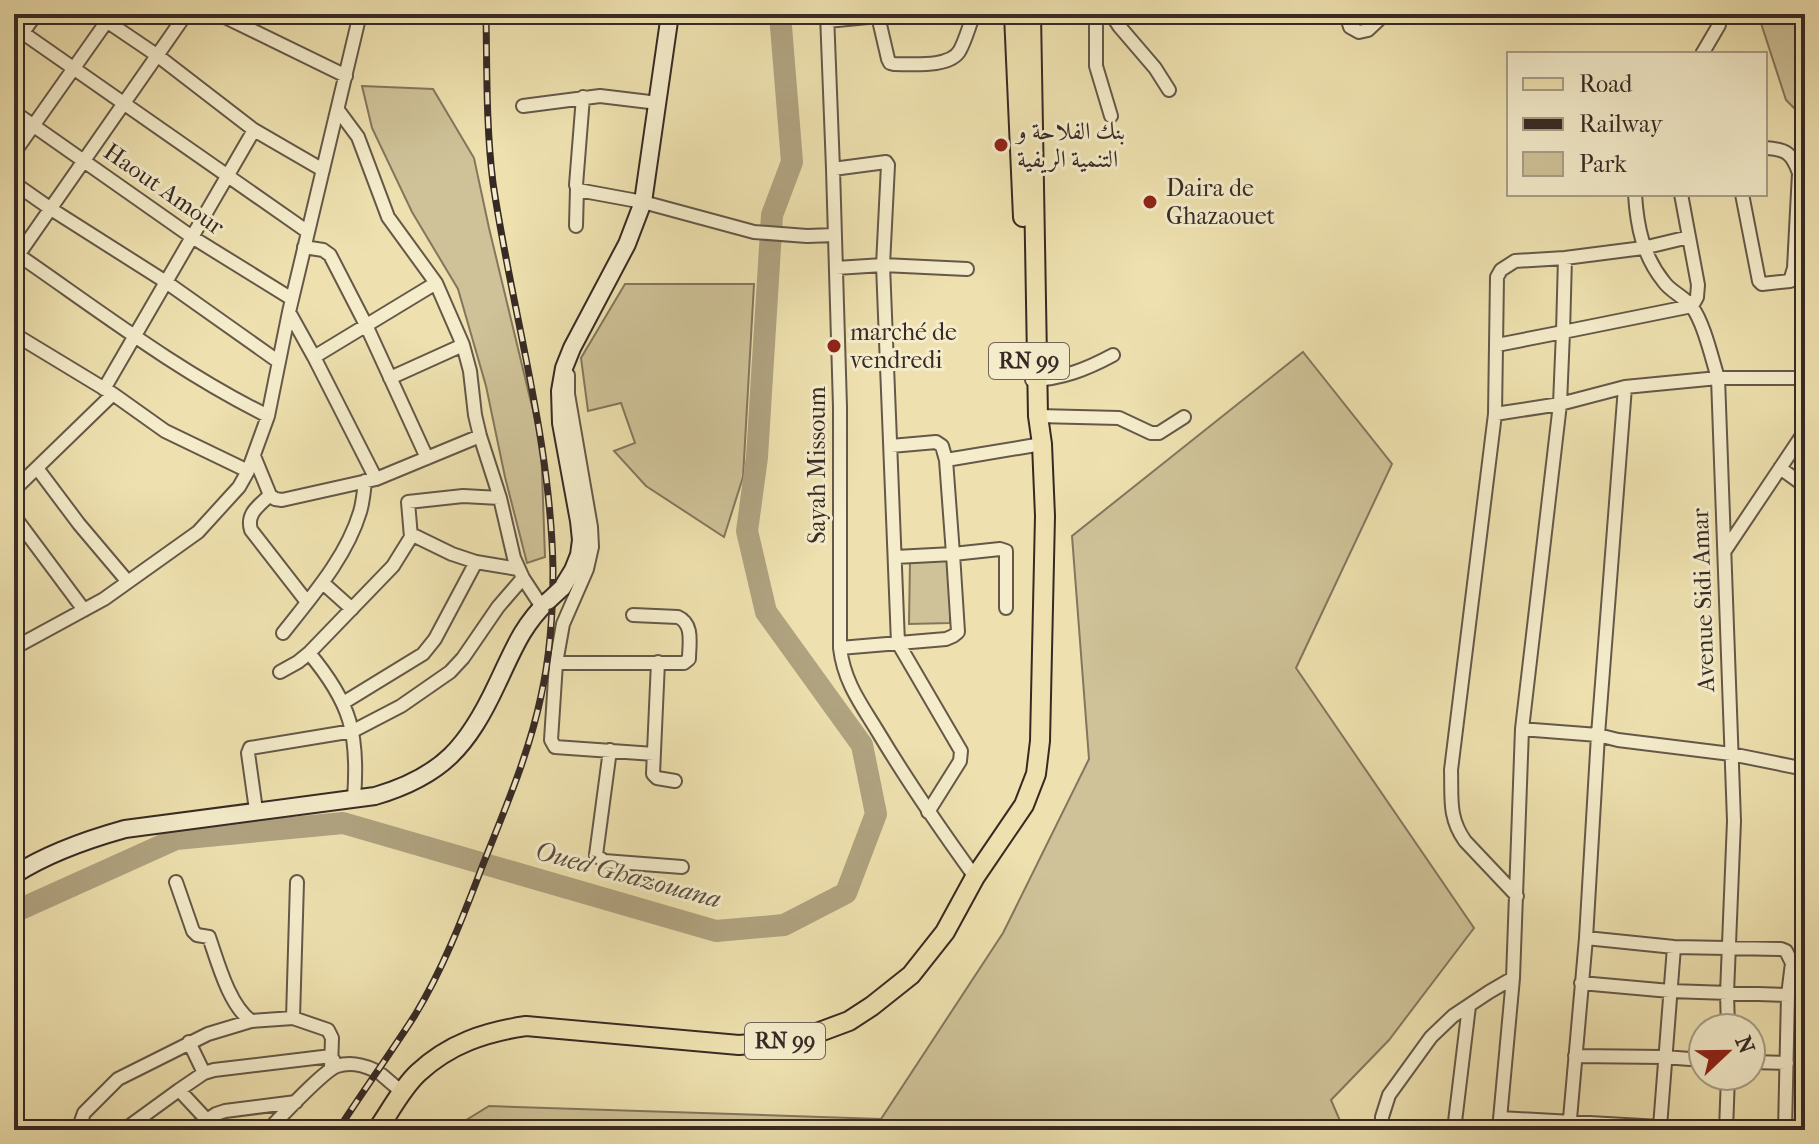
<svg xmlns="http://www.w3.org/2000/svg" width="1819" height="1144" font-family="'IM FELL French Canon',Amiri,serif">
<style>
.green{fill:#cfc298;stroke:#83765e;stroke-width:2}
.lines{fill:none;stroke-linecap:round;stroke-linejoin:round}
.river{stroke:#b0a380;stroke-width:22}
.street-casing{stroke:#655848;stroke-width:16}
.secondary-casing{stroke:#372a25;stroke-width:20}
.primary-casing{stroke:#372a25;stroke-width:22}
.street{stroke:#f4eccb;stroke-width:12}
.secondary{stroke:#f4eccb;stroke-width:16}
.primary{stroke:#eee1af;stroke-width:18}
.rail-casing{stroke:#372a25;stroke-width:7}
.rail{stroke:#f4eccb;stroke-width:4;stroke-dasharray:12;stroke-linecap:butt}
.secondary-bridge-casing{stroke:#372a25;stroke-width:20;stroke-linecap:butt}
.secondary-bridge{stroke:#f4eccb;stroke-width:16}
.poi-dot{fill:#8f2418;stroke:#f4eccb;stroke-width:3}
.labels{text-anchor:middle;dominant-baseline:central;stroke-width:6;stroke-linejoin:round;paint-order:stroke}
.shield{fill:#f4eccb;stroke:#706457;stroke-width:2}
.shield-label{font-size:22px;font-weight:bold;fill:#372a25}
.poi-label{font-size:24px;fill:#372a25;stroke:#f4eccb;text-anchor:start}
.street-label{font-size:24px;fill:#372a25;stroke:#f4eccb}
.water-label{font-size:26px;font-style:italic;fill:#5b4e40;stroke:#f4eccb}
</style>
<rect width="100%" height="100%" fill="#eee1af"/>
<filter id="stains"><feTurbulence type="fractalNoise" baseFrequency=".0025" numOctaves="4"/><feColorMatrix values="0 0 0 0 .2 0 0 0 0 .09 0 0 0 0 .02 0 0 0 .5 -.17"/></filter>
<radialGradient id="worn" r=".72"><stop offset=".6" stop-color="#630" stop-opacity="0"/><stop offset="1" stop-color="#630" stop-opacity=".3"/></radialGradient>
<path class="green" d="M1758,14H1805V119L1786,100Z
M362,86L433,89L474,158L489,228L541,444L545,557L527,563L505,477L486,386L458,289L412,212L372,128Z
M625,284H754L743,477L724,537L646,486L614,451L635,443L621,403L588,411L581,358Z
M1303,352L1392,464L1296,668L1474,928L1389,1040L1331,1100L1344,1130H450L489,1106L881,1119L1003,933L1089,759L1072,536Z
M910,560L950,561V623L909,624Z"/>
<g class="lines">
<path class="river" d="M14,912L176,839L343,823L716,931L784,925L846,893L876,814L862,745L766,612L747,531L757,457L772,215L792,162L780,14"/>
<defs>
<path id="street" d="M96,14L158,56L254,130L323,170
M219,14L346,76
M827,14L833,169L840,407V648C844,682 861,704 878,732C908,782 941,830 975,877
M1096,14V66L1111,116
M1111,14L1119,26L1155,68L1169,90
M1346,14L1350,27L1359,32L1368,30L1385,14
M878,16L888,59L890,63L894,64C912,64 951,68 960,50C966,39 969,26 974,14
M827,21L878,16V14
M23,33L308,232
M14,45L36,14
M1702,54L1719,25L1718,14
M583,97L576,185L578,190L643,202L754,232L807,236L835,235
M523,106L600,96L658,103
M338,110L358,137L388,217L436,283L463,345L470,371L475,415L480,436L500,498L514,558L523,578L542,607
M14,112L192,237L292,299
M14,153L112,14
M833,169L886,162L888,165L883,265L898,643L961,751L960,761L928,812
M14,183L51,209L166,282L279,362
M1635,194C1637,227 1643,256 1664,282C1671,292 1685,297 1692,307C1704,323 1712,359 1718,378L1734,821L1727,993L1728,1028
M1742,194L1759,281L1762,284L1790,281L1794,268L1799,173C1792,153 1786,149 1765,148
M576,226L577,188
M304,247L323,250L330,255L366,325L427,458
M14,252C97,309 177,371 268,416
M14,261L186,14
M836,268L883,265L967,269
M289,312L314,357L376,479
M14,334L113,394L165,431L248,471
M1497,345L1563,332L1565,258
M314,357L436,283
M568,375V394L591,527L592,547L587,569L563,624L556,663L551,740L555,747L654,754
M390,378L463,345
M1032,380C1062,379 1087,369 1113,355
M1625,387L1598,735L1618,740L1731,754L1805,769
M104,389L254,130
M1495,414L1560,404L1625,387L1718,378H1805
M1038,416L1119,418L1151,433H1159L1184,417
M891,446L936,442L942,446L946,460L953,554L1000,549L1006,551V608
M254,456L270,495L275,499L282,500L376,479L480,436
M946,460L1042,444
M37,468L79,524L128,582
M1780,468L1805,486
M14,490L113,394
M270,495C259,506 246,513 251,530L307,602
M14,516L84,610
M411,537L408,502L463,496L500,498
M1726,549L1805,431
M323,583L352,609
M283,633C312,596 346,558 360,512C363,502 364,491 365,481
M14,648L104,599L198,532L239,487L248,471L268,416L289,312L360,14
M840,648L946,639L953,636L958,632L953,554L895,557
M309,653C351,703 359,734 354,798
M658,662L653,774L657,778L675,781
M556,663H684L689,659C689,644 694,624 678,617L633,615
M280,672L298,662L309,653L393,566L411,537L415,536L452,554L476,562L518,569
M343,703L423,654L435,639L476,562
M1522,729L1598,735L1586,938L1569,1130
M610,750L596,855L604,861L682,867
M256,810L248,753L250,748L353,731L401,706L450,672L463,658L498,607L523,578
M176,882L193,931L197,935L209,937C218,963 229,1005 251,1021
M1517,896L1465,841C1448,817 1452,798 1451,770L1495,414L1497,277L1501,270L1515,261L1565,258L1643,248L1689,237
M1586,938L1674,947L1781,949L1786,951L1792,963L1788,995L1785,1130
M1581,983L1670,991L1788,995
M293,1018L297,882
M189,1042L204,1073
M1575,1056L1664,1057L1703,1060
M1751,1062L1787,1063
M382,1075L403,1093
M179,1090L207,1120L224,1130
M1500,1118L1660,1127L1785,1128
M78,1130L84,1113L118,1079L208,1034L251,1021L293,1018L328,1030L332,1038L331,1069
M124,1130L179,1090L204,1073L214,1070L331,1056L334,1061
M191,1130L216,1114L225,1111L296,1102
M268,1130C281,1117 323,1071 337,1066C349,1062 363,1065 374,1070
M1382,1130V1117L1389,1095L1431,1037L1453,1016L1489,992L1513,978
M1454,1130L1469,1006
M1499,1130L1513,978L1522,729L1560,404L1563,332L1692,306L1697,297L1698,285L1681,194
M1662,1130L1660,1127L1674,947
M1726,1130L1728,1076"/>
<path id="secondary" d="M562,588L573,570L579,555L581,540L579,521L561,423L560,391L564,368L572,348L627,244L643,202L670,14
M14,875C45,855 89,839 125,829L375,796C443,776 468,746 497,684C513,651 521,627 548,601"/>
<path id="primary" d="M1014,14L1023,217
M377,1130C390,1112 401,1089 418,1073C449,1044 485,1032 526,1026L739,1045L798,1040L849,1021L872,1006L911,975L945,932L975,877L1024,805L1036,774L1040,741L1045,516L1042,444L1038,416L1031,14"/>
</defs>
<use href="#street" class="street-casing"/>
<use href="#secondary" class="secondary-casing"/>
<use href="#primary" class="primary-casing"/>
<use href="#street" class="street"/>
<use href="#secondary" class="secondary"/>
<use href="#primary" class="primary"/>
<defs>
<path id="rail" d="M338,1130C363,1091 390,1054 415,1015C443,969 463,917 482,867C504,811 529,754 541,696C550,656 553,611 553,570C551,439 512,312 493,183C486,127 487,70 486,14"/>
</defs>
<use href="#rail" class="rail-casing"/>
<use href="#rail" class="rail"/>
<defs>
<path id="secondary-bridge" d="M548,601L562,588"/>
</defs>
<use href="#secondary-bridge" class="secondary-bridge-casing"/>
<use href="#secondary-bridge" class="secondary-bridge"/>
</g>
<g class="poi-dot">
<circle cx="1001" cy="145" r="8"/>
<circle cx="1150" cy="202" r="8"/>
<circle cx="834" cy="346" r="8"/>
</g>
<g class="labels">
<g class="shield">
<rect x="989" y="343" width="80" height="36" rx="6"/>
<rect x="745" y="1023" width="80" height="36" rx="6"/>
</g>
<g class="shield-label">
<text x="1029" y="361">RN 99</text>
<text x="785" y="1041">RN 99</text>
</g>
<g class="poi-label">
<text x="1017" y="131">بنك الفلاحة و<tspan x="1017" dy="28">التنمية الريفية</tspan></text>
<text x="1166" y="188">Daira de<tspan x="1166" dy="28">Ghazaouet</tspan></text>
<text x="850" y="332">marché de<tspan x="850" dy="28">vendredi</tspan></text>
</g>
<g class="street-label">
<text transform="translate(164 189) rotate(35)">Haout Amour</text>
<text transform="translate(817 465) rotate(-90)">Sayah Missoum</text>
<text transform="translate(1703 600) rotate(-92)">Avenue Sidi Amar</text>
</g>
<g class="water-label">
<text transform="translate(628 875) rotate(15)">Oued Ghazouana</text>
</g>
</g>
<rect width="1819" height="1144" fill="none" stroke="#eee1af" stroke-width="48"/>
<rect x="16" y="16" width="1787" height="1112" fill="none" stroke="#372a25" stroke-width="4"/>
<rect x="24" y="24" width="1771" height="1096" fill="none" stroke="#372a25" stroke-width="2"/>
<rect x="1507" y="52" width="260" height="144" fill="#f4eccb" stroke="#a89e89" stroke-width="2"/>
<rect x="1523" y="78" width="40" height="12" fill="#eee1af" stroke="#a89e89" stroke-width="2"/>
<text x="1579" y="92" font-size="24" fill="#372a25">Road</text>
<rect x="1523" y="118" width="40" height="12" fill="#372a25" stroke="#a89e89" stroke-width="2"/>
<text x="1579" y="132" font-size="24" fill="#372a25">Railway</text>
<rect x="1523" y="152" width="40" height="24" fill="#cfc298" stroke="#a89e89" stroke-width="2"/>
<text x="1579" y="172" font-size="24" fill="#372a25">Park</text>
<g transform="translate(1727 1052) rotate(68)"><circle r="38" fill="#f4eccb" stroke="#a89e89" stroke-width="2"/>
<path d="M0-6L14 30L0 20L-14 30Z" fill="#8f2418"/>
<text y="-12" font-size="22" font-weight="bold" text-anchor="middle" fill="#372a25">N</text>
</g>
<rect width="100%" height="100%" filter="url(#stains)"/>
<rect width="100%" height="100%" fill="url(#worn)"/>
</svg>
